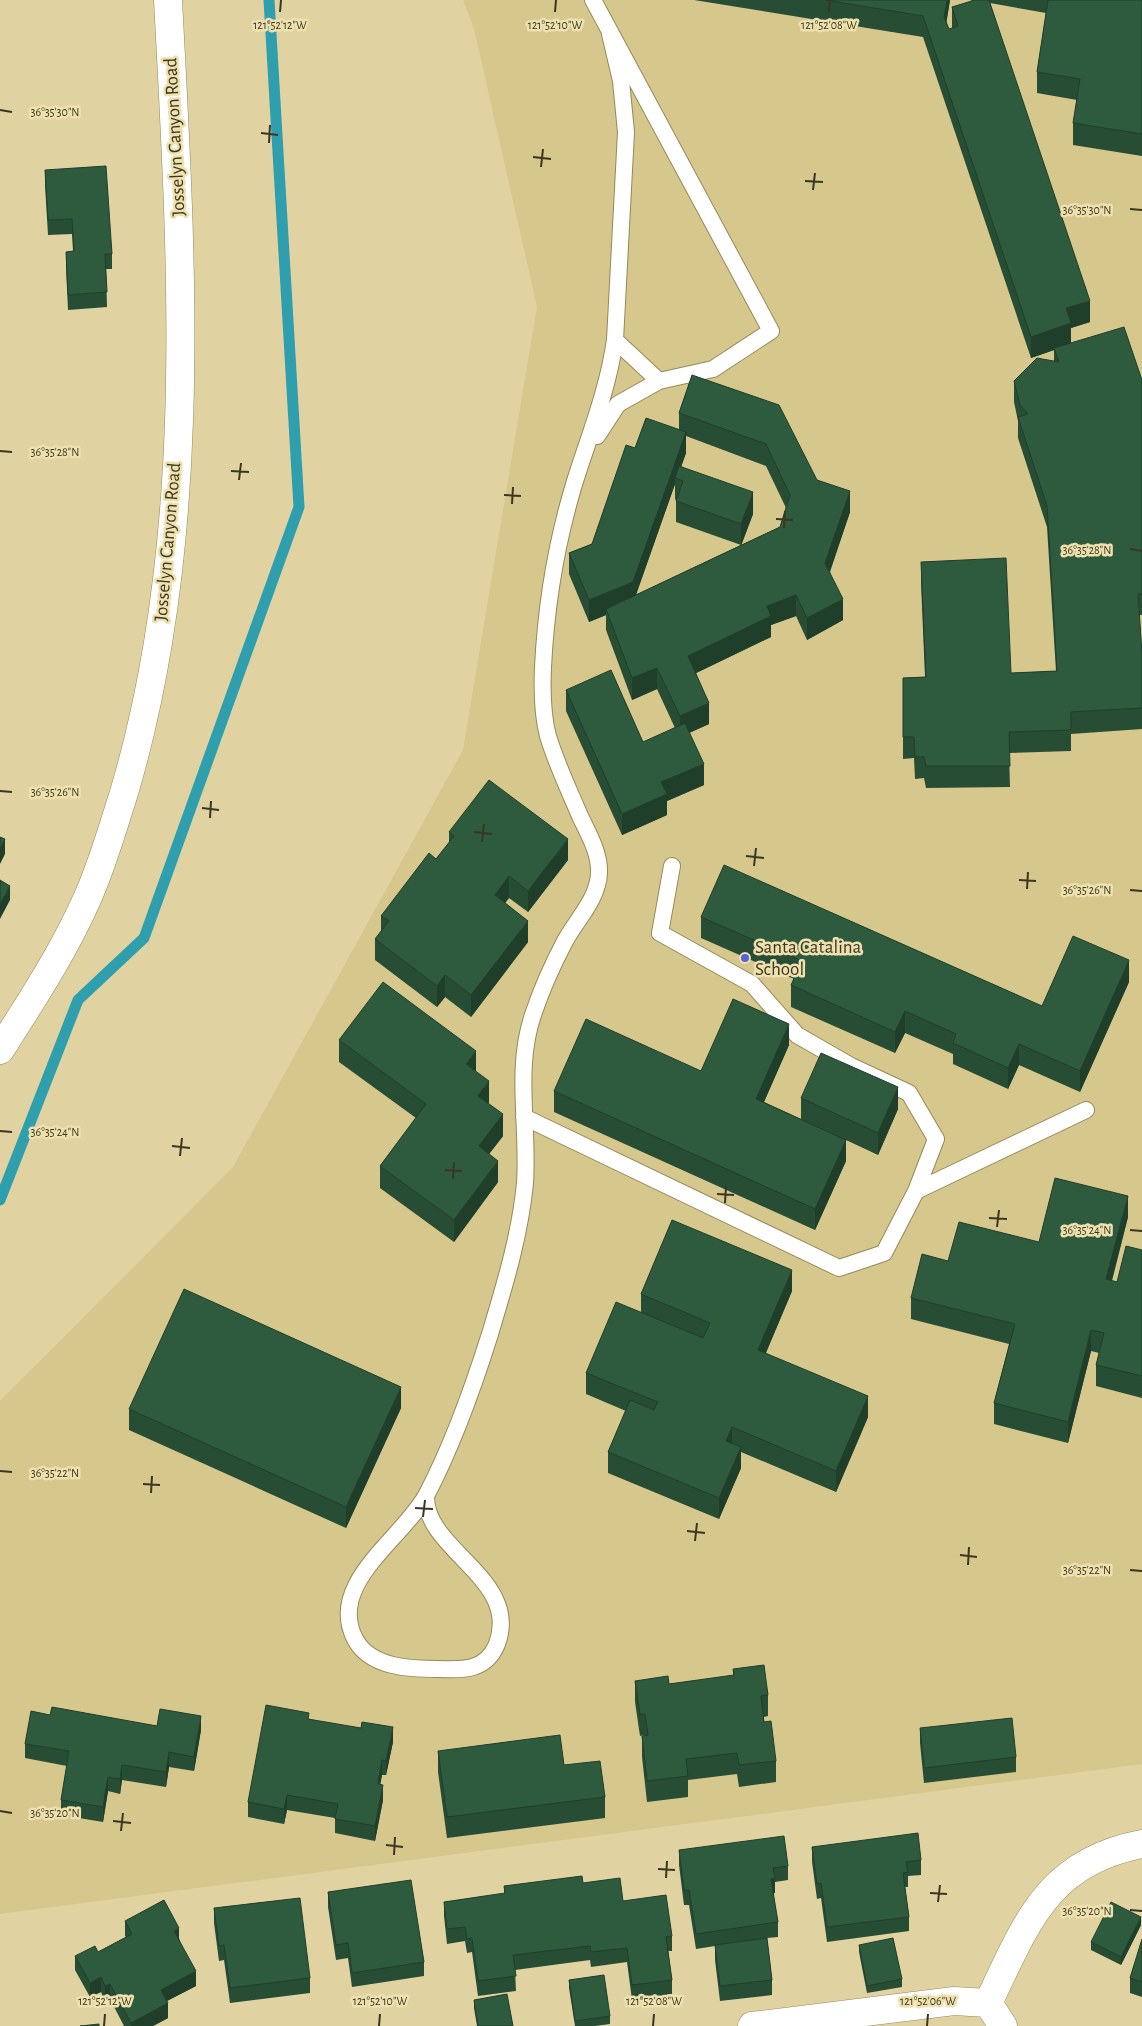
<svg xmlns="http://www.w3.org/2000/svg" width="1142" height="2026" font-family="'Alegreya Sans',sans-serif">
<style>
.built{fill:#d6c78d}
.lines{fill:none;stroke-linecap:round;stroke-linejoin:round}
.stream{stroke:#2f9ead;stroke-width:11}
.service-casing{stroke:#968959;stroke-width:18}
.minor-casing{stroke:#968959;stroke-width:29}
.tertiary-casing{stroke:#968959;stroke-width:29}
.service{stroke:#fff;stroke-width:16}
.minor{stroke:#fff;stroke-width:28}
.tertiary{stroke:#fff;stroke-width:28}
.wall{fill:#284d35;fill-rule:evenodd}
.shaded-wall{fill:#203f2b}
.building{fill:#2e5a3e;stroke:#203f2b}
.ticks{fill:none;stroke:#3b3622;stroke-width:2}
.poi-dot{fill:#5762d9;stroke:#eee1ae;stroke-width:2}
.labels{text-anchor:middle;dominant-baseline:central;stroke-width:5;stroke-linejoin:round;paint-order:stroke}
.street-label{font-size:19px;fill:#3b3622;stroke:#eee1ae}
.poi-label{font-size:19px;fill:#3b3622;stroke:#eee1ae;text-anchor:start}
.ticks-label{font-size:12px;text-anchor:middle;fill:#3b3622;stroke:#eee1ae;stroke-width:5;stroke-linejoin:round;paint-order:stroke}
</style>
<rect width="100%" height="100%" fill="#e1d3a1"/>
<path class="built" d="M463,0H1142V1764L0,1914V1401L233,1167L463,750L537,307L474,29Z"/>
<g class="lines">
<path class="stream" d="M0,1200L78,1000L144,938L299,507L269,0"/>
<defs>
<path id="service" d="M593,0L771,331L713,369L659,381L618,404L597,436
M615,340L659,381
M524,1117L839,1268L884,1253L916,1191L936,1139L909,1093L851,1066L797,1035L752,984L660,933L672,866
M916,1191L1086,1110
M426,1497C426,1551 521,1579 497,1644C486,1671 463,1670 439,1669C411,1669 370,1668 355,1639C326,1583 404,1538 427,1494C453,1444 473,1388 490,1334C505,1284 520,1235 525,1183C529,1126 514,1067 534,1012C542,988 553,964 565,941C577,919 598,899 599,873C600,853 588,833 580,816C569,790 556,763 548,736C542,714 542,690 543,667C546,606 557,540 575,481C590,434 608,389 615,340L626,132L621,81L610,34"/>
<path id="minor" d="M988,2003C1026,1925 1046,1862 1142,1844
M752,2026L954,2001L988,2003L1003,2026"/>
<path id="tertiary" d="M0,1050C32,1000 63,953 87,899C102,866 112,830 123,796C200,540 182,263 168,0"/>
</defs>
<use href="#service" class="service-casing"/>
<use href="#minor" class="minor-casing"/>
<use href="#tertiary" class="tertiary-casing"/>
<use href="#service" class="service"/>
<use href="#minor" class="minor"/>
<use href="#tertiary" class="tertiary"/>
</g>
<path class="wall" d="M694,0H950L946,23L949,29L952,28V7L973,1L970,0H1142V156L1073,145V123L1077,100L1037,93V72L1046,13L990,3L1090,322L1071,328V343L1142,380V615H1139L1142,653V729L1071,734V751L1009,753L1010,787L926,788L924,778L915,779L914,758L903,759V678L925,677L921,583V562L1011,673L1056,671L1047,527L1018,438V421L1014,402V381L1054,361V350L1031,358L923,37Z
M45,170L112,254V269H106L107,307L68,310L66,267V252L73,251L72,234L48,235L45,185Z
M692,375L817,480L850,512L830,572L843,620L807,640L796,616L771,625V637L696,673L709,724L689,733L704,785L667,801V815L622,835L566,711V690L643,742L675,728L657,689L632,700L606,630V615L589,622L569,574V553L592,544L635,448L679,430V413ZM686,436L766,466L786,508L780,527L741,545L753,514L681,466L686,453ZM675,484V499L676,500V522L741,545L636,595Z
M449,832L568,860L528,912L509,898L505,903L528,942L471,1017L445,997L437,1007L375,960V939L381,931V916L436,859L449,843Z
M701,917L1042,1006L1129,982L1080,1092L1019,1065L1008,1089L953,1064V1054L905,1033L895,1053L791,1007V985L794,979L701,938Z
M339,1040L476,1072L489,1102L488,1104L503,1136L489,1154L498,1182L454,1242L380,1188V1166L416,1118L339,1062Z
M789,1045L764,1102L801,1119V1098L898,1109L878,1155L846,1140V1161L815,1230L554,1112V1091L701,1071Z
M1128,1217L1112,1281L1117,1282L1142,1250V1398L1096,1386V1365L1099,1353L1091,1351L1068,1443L994,1424V1403L1009,1344L911,1319V1298L948,1261L1039,1242Z
M792,1291L766,1353L868,1417L836,1492L741,1452V1468L719,1519L608,1473V1452L626,1411L586,1394V1373L641,1312V1294Z
M401,1408L346,1528L129,1430V1409Z
M733,1669L768,1695V1716L764,1717V1722L776,1761V1782L739,1787L737,1774L688,1780V1797L647,1802L642,1757V1736H645V1735L640,1736L635,1702V1681L669,1684L733,1676Z
M50,1715L201,1730L194,1771L169,1767L166,1787L122,1780L120,1794L108,1791L103,1822L61,1815V1800L67,1766L25,1758V1744Z
M309,1719L393,1742L386,1775H382L380,1784L383,1800L375,1841L335,1833V1818L287,1810L284,1824L248,1817V1802Z
M920,1728L1016,1757V1772L924,1783L920,1743Z
M438,1751L564,1765L605,1797V1818L447,1838L438,1772Z
M812,1847L921,1860V1875L908,1876V1887H905L909,1917V1931L827,1942L821,1898L817,1899L812,1862Z
M679,1850L788,1866V1880L775,1882V1893H773L778,1922V1937L767,1938L772,1980V1995L720,2001L715,1960V1946L696,1949L689,1905H684L679,1865Z
M583,1883L623,1901L672,1936V1951H668L672,1980V1994L632,2000L627,1962L591,1967L590,1960L515,1970L516,1991L478,1996L472,1952L467,1953L465,1941L447,1944L444,1916V1902L504,1894V1886Z
M328,1892L424,1962V1976L352,1987L348,1958L336,1960L328,1907Z
M214,1908L310,1978V1993L230,2003L224,1960L219,1961L214,1923Z
M125,1921L179,1938L196,1986L167,2001L168,2018L153,2026H124L110,1999L105,2001L101,1992L90,1997L75,1970V1956L98,1952L126,1937L125,1936Z
M1141,1925L1121,1965L1091,1950V1942Z
M1142,1939V1997L1130,1993V1978Z
M859,1945L902,1979V1987L867,1993L859,1952Z
M569,1980L610,2016V2024L595,2026H575L569,1988Z
M474,2000L513,2026H477L474,2008Z"/>
<path class="shaded-wall" d="M947,0H950L944,38V17Z
M1090,301V322L1071,328V345L1054,348V350L1031,358V337L1066,308Z
M686,432V453L677,479L675,478V484L633,603L606,609V615L589,622V600Z
M850,491V512L825,585V563Z
M753,492V514L741,546V524Z
M796,595V616L771,625V637L688,677V656L767,606Z
M843,599V620L807,640V618Z
M657,668V689L632,700V678Z
M709,703V724L680,737V716Z
M704,764V785L667,801V815L622,835V814L661,782Z
M5,839V854L0,864V849Z
M568,839V860L528,912V891Z
M509,876V898L495,916V895Z
M10,886V900L0,919V904Z
M528,921V942L471,1017V995Z
M1129,960V982L1080,1092V1071Z
M445,975V997L437,1007V986Z
M905,1011V1033L895,1053V1032Z
M789,1024V1045L756,1120V1099Z
M1019,1044V1065L1008,1089V1068Z
M476,1051V1072L466,1064Z
M489,1081V1102L478,1118V1096Z
M898,1087V1109L878,1155V1133Z
M503,1114V1136L479,1167V1146Z
M846,1140V1161L815,1230V1209Z
M498,1161V1182L454,1242V1220Z
M1128,1196V1217L1106,1301V1279Z
M792,1270V1291L758,1371V1350Z
M1091,1330V1351L1068,1443V1422Z
M401,1387V1408L346,1528V1507Z
M868,1396V1417L836,1492V1471Z
M732,1427V1449L726,1441Z
M741,1447V1468L719,1519V1498Z
M201,1716V1730L194,1771V1757Z
M393,1727V1742L386,1775V1761Z
M169,1752V1767L166,1787V1772Z
M382,1760V1775L378,1798V1784Z
M122,1765V1780L120,1794V1779Z
M108,1777V1791L103,1822V1807Z
M383,1785V1800L375,1841V1826Z
M287,1795V1810L284,1824V1809Z
M775,1878V1893L771,1894V1879Z
M1141,1917V1925L1121,1965V1957Z
M179,1928V1943L174,1931Z
M196,1971V1986L161,2004V1990Z
M101,1977V1992L90,1997V1983Z
M110,1984V1999L105,2001V1986Z
M168,2003V2018L153,2026H131V2023Z"/>
<path class="building" d="M825,0H947L944,17L949,29L958,26L952,7L975,0H989L1090,301L1066,308L1071,323L1031,337L923,16Z
M1048,0H1142V134L1073,123L1080,79L1037,72Z
M106,166L112,254H105L107,292L68,295L66,252L74,251L72,219L48,220L45,170Z
M1124,327L1142,380V594H1138L1142,653V708L1071,712V730L1009,732L1010,766H926L924,757H915L914,737H903V678L926,677L921,562L1006,558L1011,673L1057,671L1047,506L1018,417L1028,414L1020,405L1014,381L1037,358L1059,362L1054,348Z
M692,375L779,405L817,480L850,491L825,563L843,599L807,618L796,595L767,606L771,616L688,656L709,703L680,716L657,668L632,678L606,609L780,527L790,495L766,444L679,413Z
M646,418L686,432L633,582L589,600L569,553L592,544L626,445L635,448Z
M679,466L753,492L741,524L676,501L683,481L675,478Z
M611,670L643,742L685,723L704,764L661,782L667,794L622,814L566,690Z
M489,780L568,839L528,891L509,876L495,895L528,921L471,995L445,975L437,986L375,939L389,921L381,916L429,853L436,859L454,836L449,832Z
M0,837L5,839L0,849Z
M724,865L1042,1006L1073,936L1129,960L1080,1071L1019,1044L1008,1068L953,1043L956,1034L905,1011L895,1032L791,985L802,961L701,917Z
M0,880L10,886L0,904Z
M383,982L476,1051L466,1064L489,1081L478,1096L503,1114L479,1146L498,1161L454,1220L380,1166L426,1104L339,1040Z
M733,999L789,1024L756,1099L846,1140L815,1209L554,1091L586,1019L701,1071Z
M821,1053L898,1087L878,1133L801,1098Z
M1055,1178L1128,1196L1106,1279L1117,1282L1126,1246L1142,1250V1376L1096,1365L1104,1333L1091,1330L1068,1422L994,1403L1015,1324L911,1298L922,1254L948,1261L959,1222L1039,1242Z
M672,1220L792,1270L758,1350L868,1396L836,1471L732,1427L726,1441L741,1447L719,1498L608,1452L630,1400L654,1410L658,1402L586,1373L616,1302L703,1338L710,1323L641,1294Z
M184,1289L401,1387L346,1507L129,1409Z
M764,1665L768,1695L761,1696L764,1722L771,1721L776,1761L739,1765L737,1753L686,1759L688,1776L647,1781L642,1736L648,1735L645,1714H640L635,1681L668,1676L669,1684L734,1675L733,1669Z
M266,1705L309,1713L308,1719L361,1728L362,1722L393,1727L386,1761L382,1760L378,1784L383,1785L375,1826L335,1819L338,1804L287,1795L284,1809L248,1802Z
M52,1707L157,1726L160,1709L201,1716L194,1757L169,1752L166,1772L122,1765L120,1779L108,1777L103,1807L61,1800L69,1751L25,1744L31,1711L50,1715Z
M1012,1718L1016,1757L924,1768L920,1728Z
M560,1735L564,1765L600,1761L605,1797L447,1817L438,1751Z
M918,1833L921,1860L906,1862L908,1872L903,1873L909,1917L827,1927L821,1883L817,1884L812,1847Z
M784,1836L788,1866L773,1868L775,1878L771,1879L778,1922L696,1934L689,1890H684L679,1850Z
M582,1876L583,1883L620,1878L623,1901L666,1895L672,1936L666,1937L672,1980L632,1985L627,1948L591,1952L590,1946L513,1955L516,1976L478,1981L472,1938L467,1939L465,1927L447,1929L444,1902L505,1893L504,1886Z
M411,1880L424,1962L352,1973L348,1943L336,1945L328,1892Z
M300,1898L310,1978L230,1988L224,1945L219,1946L214,1908Z
M164,1900L179,1928L174,1931L196,1971L161,1990L168,2003L131,2023L110,1984L105,1986L101,1977L90,1983L75,1956L95,1946L98,1952L132,1934L125,1921Z
M1111,1902L1141,1917L1121,1957L1091,1942Z
M767,1938L772,1980L720,1986L715,1945Z
M893,1938L902,1979L867,1986L859,1945Z
M1142,1939V1982L1130,1978Z
M604,1975L610,2016L575,2021L569,1980Z
M507,1994L513,2026H478L474,2000Z
M99,2024V2026H80Z"/>
<path class="ticks" d="M280,12L281,0M555,12L556,0M829,12L830,0M0,110L12,112M261,133L278,135M269,143L270,125M533,157L551,159M541,167L543,149M805,181L823,182M813,190L815,173M1130,209L1142,210M0,451L12,452M231,471L249,472M239,480L241,463M504,495L521,496M512,504L513,487M776,519L793,520M784,528L785,511M1130,549L1142,551M0,791L12,792M202,808L219,810M210,818L211,801M474,832L492,834M482,842L484,824M746,856L764,858M754,866L756,848M1019,880L1036,881M1027,889L1028,872M1130,890L1142,891M0,1131L12,1132M172,1146L190,1148M180,1156L182,1138M445,1170L462,1171M453,1179L454,1162M717,1194L734,1195M725,1203L726,1186M989,1218L1007,1219M997,1227L999,1210M1130,1230L1142,1231M0,1471L12,1472M143,1484L160,1485M151,1493L152,1476M415,1508L433,1509M423,1517L425,1500M687,1531L705,1533M695,1541L697,1523M960,1555L977,1557M968,1565L969,1547M1130,1570L1142,1571M0,1811L12,1813M113,1821L131,1823M121,1831L123,1813M386,1845L403,1847M394,1855L395,1837M658,1869L675,1870M666,1878L667,1861M930,1893L947,1894M938,1902L940,1885M1130,1910L1142,1911M104,2026L105,2014M379,2026L380,2014M653,2026L654,2014M927,2026L928,2014"/>
<circle class="poi-dot" cx="745" cy="958" r="5"/>
<g class="labels">
<g class="street-label">
<text transform="translate(175 137) rotate(-93)">Josselyn Canyon Road</text>
<text transform="translate(168 542) rotate(-85)">Josselyn Canyon Road</text>
</g>
<g class="poi-label">
<text x="755" y="947">Santa Catalina<tspan x="755" dy="22">School</tspan></text>
</g>
</g>
<g class="ticks-label">
<text x="280" y="29">121°52'12"W</text>
<text x="555" y="29">121°52'10"W</text>
<text x="829" y="29">121°52'08"W</text>
<text x="55" y="116">36°35'30"N</text>
<text x="1087" y="214">36°35'30"N</text>
<text x="55" y="456">36°35'28"N</text>
<text x="1087" y="554">36°35'28"N</text>
<text x="55" y="796">36°35'26"N</text>
<text x="1087" y="894">36°35'26"N</text>
<text x="55" y="1136">36°35'24"N</text>
<text x="1087" y="1234">36°35'24"N</text>
<text x="55" y="1477">36°35'22"N</text>
<text x="1087" y="1574">36°35'22"N</text>
<text x="55" y="1817">36°35'20"N</text>
<text x="1087" y="1915">36°35'20"N</text>
<text x="105" y="2005">121°52'12"W</text>
<text x="380" y="2005">121°52'10"W</text>
<text x="654" y="2005">121°52'08"W</text>
<text x="928" y="2005">121°52'06"W</text>
</g>
</svg>
